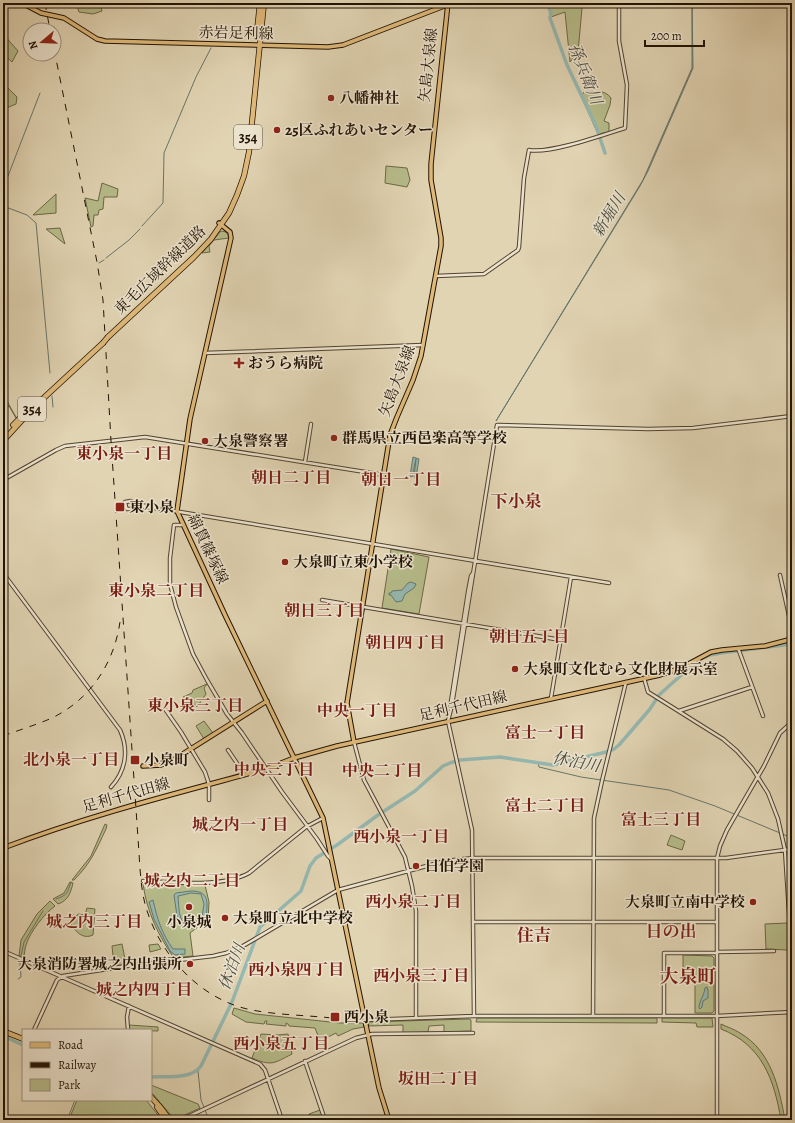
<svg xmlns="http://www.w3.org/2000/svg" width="795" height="1123" font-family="Alegreya,'Noto Serif JP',serif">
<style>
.green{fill:#b6bc8a;stroke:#6c6847}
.water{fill:#95b8b1;stroke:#67766c;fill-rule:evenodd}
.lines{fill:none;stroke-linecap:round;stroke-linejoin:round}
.stream{stroke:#67766c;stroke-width:1}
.river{stroke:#95b8b1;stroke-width:3.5}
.minor-casing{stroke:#514330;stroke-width:4.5}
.major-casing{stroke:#211304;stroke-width:5.5}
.highway-casing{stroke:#211304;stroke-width:6}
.minor{stroke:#ece3ce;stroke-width:2.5}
.major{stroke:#e0ba7a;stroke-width:3.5}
.highway{stroke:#e0ba7a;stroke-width:4.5}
.rail{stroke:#211304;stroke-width:1;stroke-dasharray:7 7;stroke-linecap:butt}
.highway-bridge-casing{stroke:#211304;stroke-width:6;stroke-linecap:butt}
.highway-bridge{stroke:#e0ba7a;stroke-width:4.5}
.poi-dot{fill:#8f2418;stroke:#ece3ce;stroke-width:1.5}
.labels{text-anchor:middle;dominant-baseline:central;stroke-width:3;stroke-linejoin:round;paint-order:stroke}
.shield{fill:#ece3ce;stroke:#5e5141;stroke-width:1}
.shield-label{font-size:14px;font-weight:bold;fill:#211304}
.street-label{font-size:15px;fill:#211304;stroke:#ece3ce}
.poi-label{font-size:15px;font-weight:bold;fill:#211304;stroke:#ece3ce;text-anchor:start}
.water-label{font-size:16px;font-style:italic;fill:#4a4d41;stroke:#ece3ce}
.neighbourhood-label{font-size:16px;font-weight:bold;fill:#7a1f14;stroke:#ece3ce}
.quarter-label{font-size:17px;font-weight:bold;fill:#7a1f14;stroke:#ece3ce}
.district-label{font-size:19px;font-weight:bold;fill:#7a1f14;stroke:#ece3ce}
</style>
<rect width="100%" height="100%" fill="#e1d4b3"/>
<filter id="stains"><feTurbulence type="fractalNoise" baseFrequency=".005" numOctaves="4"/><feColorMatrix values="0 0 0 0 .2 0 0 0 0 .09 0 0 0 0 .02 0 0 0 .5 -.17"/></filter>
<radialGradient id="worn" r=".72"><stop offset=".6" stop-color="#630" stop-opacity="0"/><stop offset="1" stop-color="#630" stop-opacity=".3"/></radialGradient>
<path class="green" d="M79,3H100L102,11L93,14L79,12L77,6Z
M547,3H592L582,8L578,52L570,62L565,12L551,17Z
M3,34L18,51L12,62L3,54Z
M3,83L17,97L16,104L4,109Z
M584,92C594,92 605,89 611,98L610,105L604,121L609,123V132L598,134L581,96Z
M386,166L407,168L410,180L407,187L385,183Z
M102,183L118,189L117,197H104L103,209L99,210L98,215H94L93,226L91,227L85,198L98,201Z
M56,194V213L33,215Z
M60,228L65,244L46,229Z
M221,231L226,232L228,235L229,238L214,240L209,246L210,252L202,253Z
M4,396L16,417V418L9,406L3,409V397Z
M391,549L429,557L419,614L382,608Z
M207,684L204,688L206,694L197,707L194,704L187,708L183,697L192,693L193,690Z
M204,721L213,733L204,739L196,726Z
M105,824L107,825L106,829C96,850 91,863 74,880H72L91,856Z
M671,835L685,841L682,850L667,845Z
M70,882L73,883C71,892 68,901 58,904L53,899L64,893Z
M145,882L205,885L209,902L208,921L203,923L190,933L193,956L174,958C158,935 147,912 143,884Z
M50,901L55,906C44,914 30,932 26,945C25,949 24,954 24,958L19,956L21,940L37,914Z
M87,908L95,909L93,935C82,940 75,931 70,922L73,915L77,916L78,914L85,915Z
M788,923L789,948L787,950L766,949L765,924Z
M122,944L126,964L114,966L112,946Z
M158,944L161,949L150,952L149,945Z
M683,955L712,956L714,958V1011L712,1013H695V974H683Z
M234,1008L255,1014L340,1023H363L364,1027L353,1029L338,1036L336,1033L320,1041L315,1028L289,1026L288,1024L286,1023V1026L266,1024L267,1021H265L264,1024L246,1022L232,1014Z
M477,1018H657V1023L476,1022Z
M662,1018H712L713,1027H697L696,1023L662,1022Z
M469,1019L471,1020V1031H469L444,1032V1025L429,1026L428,1032L403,1033V1025L369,1026L368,1022Z
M721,1024C727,1027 734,1029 740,1033C771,1051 779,1087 785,1120H781C774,1079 762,1045 721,1029Z
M129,1025L158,1027V1031L130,1030Z
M261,1034L278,1035L288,1034L292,1054C273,1064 271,1066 252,1058Z
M151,1085L198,1104L200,1108L176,1119C171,1117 157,1098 151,1092Z
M77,1100H146L162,1120H78L70,1117Z
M320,1110L324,1120H311L309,1114Z"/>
<path class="water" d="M692,3L693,68L648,171L640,186L496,421L643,180L692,68Z
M413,457L419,459L416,478L414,477L416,459L412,477L410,476Z
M411,582L416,584L414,588L405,594L402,601L396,602L391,595H389V593H391L392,591L402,590L408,583Z
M191,891C211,891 207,904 206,920L200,922L193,928C187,928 182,928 178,923L174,895L176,893ZM191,893L201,894L204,904L202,917L196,920L197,923L191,927C178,924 179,908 178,896Z
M153,900C157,918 162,934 173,949H185V954L175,955L170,951L154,919L149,902Z
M707,987L708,990V998L703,1001L702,1007L700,1009L699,1008C699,1001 704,996 705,988Z"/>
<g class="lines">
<path class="stream" d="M3,189L40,93
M3,206L27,215L36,223L50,373
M142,226L163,203L164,153L196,77L211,48
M106,258L129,240L140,229
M99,263L104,260
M52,396L53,407
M538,762L539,767L581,777L669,790L715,806L792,838
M56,899C68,895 67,893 71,882
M21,956L24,942L43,911
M18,979L21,977L20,963
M198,1071L201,1100L204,1107
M205,1110L209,1120
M67,1120L75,1100"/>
<path class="river" d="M547,3L551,13L550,18L567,65L596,126L605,153
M3,1036L23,1045
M151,1077C166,1076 191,1080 201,1066L232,1002L260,927L301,891L310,866L316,858L337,845L378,815L415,791L443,766L450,763L460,760L500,757L553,765L606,752L614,749L619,745L650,709L659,695L698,660L710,655L721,653L792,644"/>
<defs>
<path id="minor" d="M436,276L484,274L518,250L519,247L524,178L529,150C550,154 603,135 625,128L627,85L619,41V3
M205,353L423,345
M305,462L311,424
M3,480L56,450L65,446L145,437L384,475
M162,509L135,504L131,501L125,502L126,507L127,509H132L137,506L162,509L609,583
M183,525H174L170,558V584L176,607L193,654L207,680L227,714L242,733L282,792L317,839L328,856L331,859
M3,573L120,730C129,750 126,771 111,787
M780,575L792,629
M322,600L561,640
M738,648L763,716
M644,678L648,692L723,739L737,751L752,768L768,793L778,819L785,850L792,959
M551,698L571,577
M450,708L468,592L471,576L473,573
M165,709L181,732L205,772L209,784V800
M679,711L752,687
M354,742L364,780L405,857L412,886L416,911V1018
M228,750L245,775
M143,881C173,882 222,888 249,873L306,827L323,818
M473,922H717
M3,951L260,1064L265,1070L282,1120
M717,952L774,951
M474,1016L472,830L448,721L452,705L497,425L648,429L693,428L792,416
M593,1016L594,818L602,781L626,682
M664,1016V953H717
M365,1020L474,1016H717L792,1012
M34,1030L57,980L63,976L127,966L213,956L226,953L243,946L338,890L445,861L473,858H726L792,849
M128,1030L127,1017L129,1006
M305,1061L325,1120
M194,1114L195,1120
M181,1120L356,1038L372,1034L473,1033
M717,1120V858L720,846L727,830L764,766L780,733L792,722"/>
<path id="major" d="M22,3L41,13L64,18L97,39L105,41L328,47L343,45L452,3
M219,223L230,232L231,238L190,419L177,511L225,615L323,818L379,1088L389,1120
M354,742L347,703L390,435L397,417L413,380L421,356L441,246V238L431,180V164L448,3
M143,766L161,765L170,762L267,701
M3,848C89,815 178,793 266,769L294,758L337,746L660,675L681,668L711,652L722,650L765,646L792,639"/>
<path id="highway" d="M257,31L260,3
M108,337L194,257L211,239L229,213L237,195L244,176L249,152L264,3
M13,425L25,413
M3,441L35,406L103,343
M3,1031L23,1039
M151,1097L161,1108L170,1120
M157,1107L166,1120"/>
</defs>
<use href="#minor" class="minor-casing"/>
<use href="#major" class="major-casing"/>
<use href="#highway" class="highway-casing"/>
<use href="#minor" class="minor"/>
<use href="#major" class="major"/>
<use href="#highway" class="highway"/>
<path class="rail" d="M45,3L50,30
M54,49L97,262L103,300L111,441L139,853C140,870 141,888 145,904C158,952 197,997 247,1009C274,1015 304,1015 332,1018
M3,736C19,730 36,725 52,718C91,699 114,663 120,622"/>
<defs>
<path id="highway-bridge" d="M103,343L108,337"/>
</defs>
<use href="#highway-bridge" class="highway-bridge-casing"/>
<use href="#highway-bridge" class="highway-bridge"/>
</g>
<g class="poi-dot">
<circle cx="331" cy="98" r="4"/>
<circle cx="277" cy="130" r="4"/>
<path d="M237 357h4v4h4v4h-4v4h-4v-4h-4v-4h4z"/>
<circle cx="334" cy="438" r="4"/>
<circle cx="205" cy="441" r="4"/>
<rect x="115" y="502" width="10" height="10" rx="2"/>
<circle cx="285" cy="562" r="4"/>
<circle cx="515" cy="669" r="4"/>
<rect x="130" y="755" width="10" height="10" rx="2"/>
<circle cx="416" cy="866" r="4"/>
<circle cx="753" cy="902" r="4"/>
<circle cx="189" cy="907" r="4"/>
<circle cx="225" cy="918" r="4"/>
<circle cx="190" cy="964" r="4"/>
<rect x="330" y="1012" width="10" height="10" rx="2"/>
</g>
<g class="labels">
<g class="shield">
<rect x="234" y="125" width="28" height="24" rx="3"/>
<rect x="18" y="397" width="28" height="24" rx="3"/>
</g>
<g class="shield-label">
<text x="248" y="137">354</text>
<text x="32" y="409">354</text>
</g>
<g class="street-label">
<text transform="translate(236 33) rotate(1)">赤岩足利線</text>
<text transform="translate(428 65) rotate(-84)">矢島大泉線</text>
<text transform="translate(160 270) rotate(-44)">東毛広域幹線道路</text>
<text transform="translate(397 381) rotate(-69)">矢島大泉線</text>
<text transform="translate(208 549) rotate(65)">綿貫篠塚線</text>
<text transform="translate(463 706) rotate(-13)">足利千代田線</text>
<text transform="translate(126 795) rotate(-16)">足利千代田線</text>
</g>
<g class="poi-label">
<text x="339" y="98">八幡神社</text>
<text x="285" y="130">25区ふれあいセンター</text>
<text x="248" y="363">おうら病院</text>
<text x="342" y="438">群馬県立西邑楽高等学校</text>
<text x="213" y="441">大泉警察署</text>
<text x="129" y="507">東小泉</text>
<text x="293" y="562">大泉町立東小学校</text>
<text x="523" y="669">大泉町文化むら文化財展示室</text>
<text x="144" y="760">小泉町</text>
<text x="424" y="866">日伯学園</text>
<text x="745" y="902" text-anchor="end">大泉町立南中学校</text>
<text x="233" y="918">大泉町立北中学校</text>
<text x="189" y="922" text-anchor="middle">小泉城</text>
<text x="182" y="964" text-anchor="end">大泉消防署城之内出張所</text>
<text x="344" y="1017">西小泉</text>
</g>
<g class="water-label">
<text transform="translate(585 74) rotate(68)">孫兵衛川</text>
<text transform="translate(609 215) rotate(-59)">新堀川</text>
<text transform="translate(576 762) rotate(11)">休泊川</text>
<text transform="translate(232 967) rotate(-70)">休泊川</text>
</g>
<g class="neighbourhood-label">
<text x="124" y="454">東小泉一丁目</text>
<text x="291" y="478">朝日二丁目</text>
<text x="401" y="480">朝日一丁目</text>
<text x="156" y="591">東小泉二丁目</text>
<text x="324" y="611">朝日三丁目</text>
<text x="529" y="637">朝日五丁目</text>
<text x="405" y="643">朝日四丁目</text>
<text x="195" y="706">東小泉三丁目</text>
<text x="357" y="711">中央一丁目</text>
<text x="545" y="733">富士一丁目</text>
<text x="71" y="760">北小泉一丁目</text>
<text x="274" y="770">中央三丁目</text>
<text x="382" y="771">中央二丁目</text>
<text x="545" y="806">富士二丁目</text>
<text x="661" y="820">富士三丁目</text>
<text x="240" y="825">城之内一丁目</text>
<text x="401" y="837">西小泉一丁目</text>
<text x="192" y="881">城之内二丁目</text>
<text x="413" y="902">西小泉二丁目</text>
<text x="94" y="922">城之内三丁目</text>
<text x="296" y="970">西小泉四丁目</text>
<text x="421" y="976">西小泉三丁目</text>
<text x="144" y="990">城之内四丁目</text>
<text x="281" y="1044">西小泉五丁目</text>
<text x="438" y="1079">坂田二丁目</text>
</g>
<g class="quarter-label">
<text x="516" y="501">下小泉</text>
<text x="671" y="931">日の出</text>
<text x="534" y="935">住吉</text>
</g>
<g class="district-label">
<text x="688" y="977">大泉町</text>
</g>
</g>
<rect width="795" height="1123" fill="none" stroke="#e1d4b3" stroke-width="16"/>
<rect x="4" y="4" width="787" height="1115" fill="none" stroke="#211304" stroke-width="2"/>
<rect x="8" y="8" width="779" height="1107" fill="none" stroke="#211304"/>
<rect x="22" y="1029" width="130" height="72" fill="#ece3ce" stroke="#9b907d"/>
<rect x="30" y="1042" width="20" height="6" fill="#e0ba7a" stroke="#9b907d"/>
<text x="58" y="1049" font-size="12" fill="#211304">Road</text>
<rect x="30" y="1062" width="20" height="6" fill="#211304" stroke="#9b907d"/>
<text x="58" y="1069" font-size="12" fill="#211304">Railway</text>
<rect x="30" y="1079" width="20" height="12" fill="#b6bc8a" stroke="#9b907d"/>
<text x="58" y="1089" font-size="12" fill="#211304">Park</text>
<g transform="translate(42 42) rotate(251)"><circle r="19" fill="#ece3ce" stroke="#9b907d"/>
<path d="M0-3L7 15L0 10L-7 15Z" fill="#8f2418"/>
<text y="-6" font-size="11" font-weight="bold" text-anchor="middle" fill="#211304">N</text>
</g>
<path d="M645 40v6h59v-6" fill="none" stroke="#211304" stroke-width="2"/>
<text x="651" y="40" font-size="12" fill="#211304" stroke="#ece3ce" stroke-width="3" paint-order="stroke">200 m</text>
<rect width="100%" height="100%" filter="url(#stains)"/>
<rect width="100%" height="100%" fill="url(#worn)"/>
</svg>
